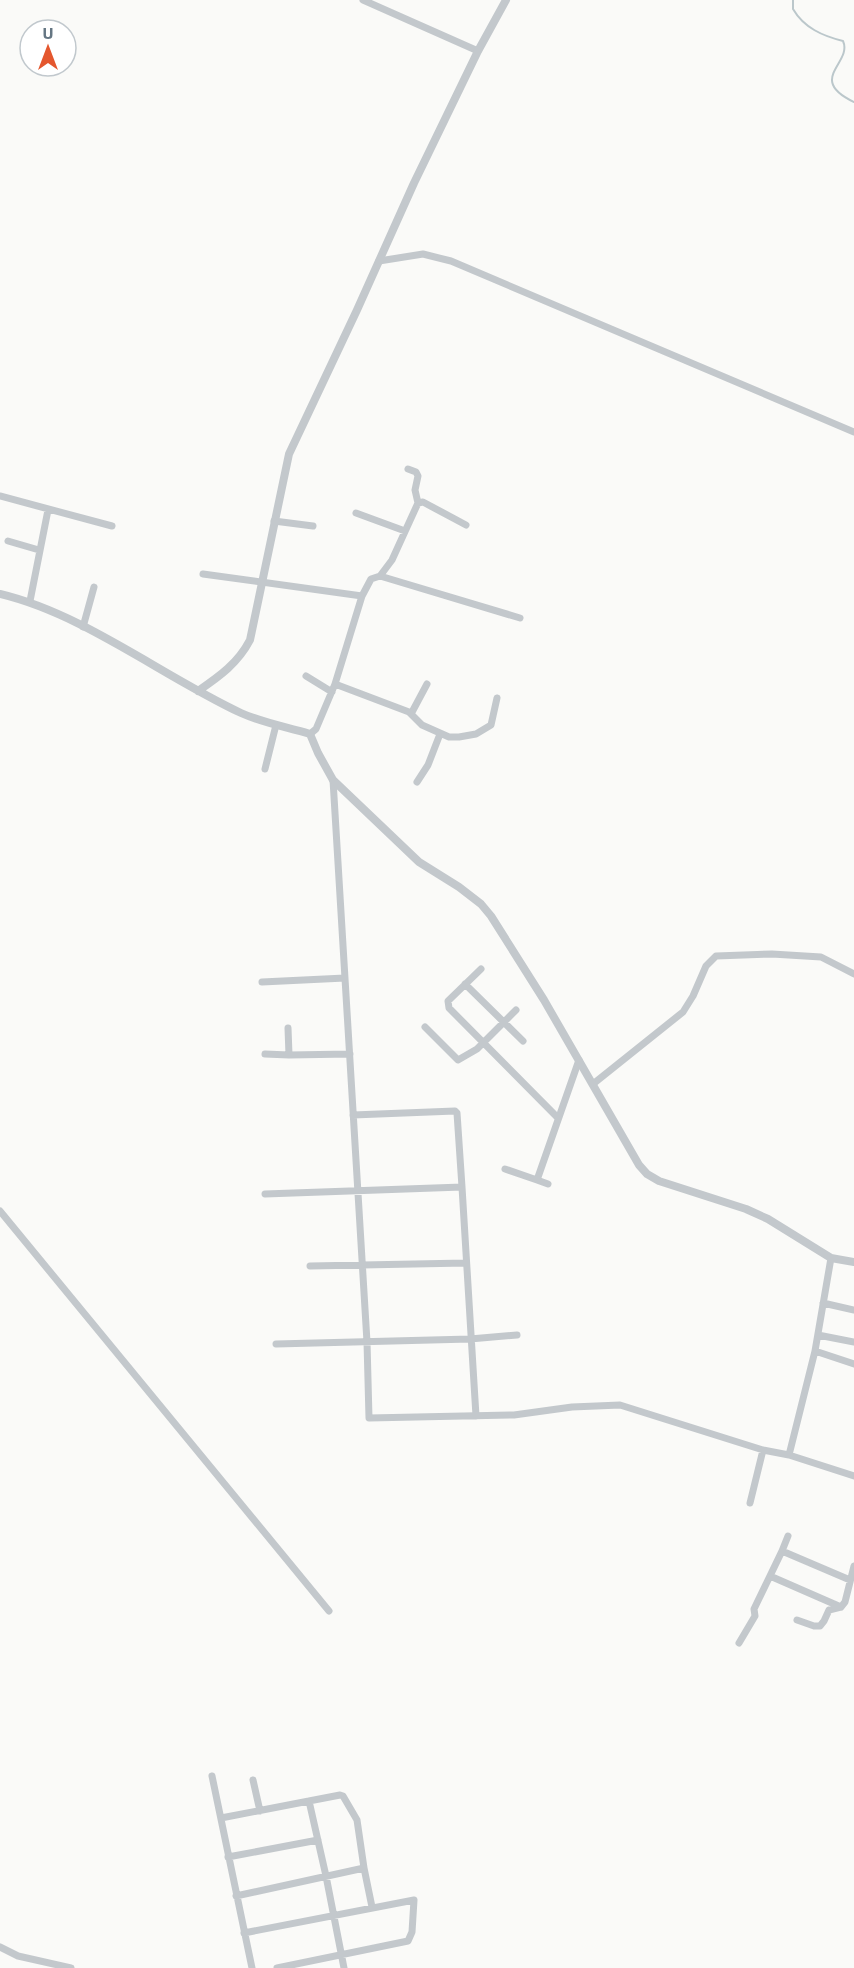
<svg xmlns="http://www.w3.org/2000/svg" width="854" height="1968" font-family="'Exo 2',sans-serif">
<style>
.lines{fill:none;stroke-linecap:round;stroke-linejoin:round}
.stream{stroke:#bbc7cb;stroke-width:2}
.minor{stroke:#c3c8cc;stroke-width:7}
.tertiary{stroke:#c3c8cc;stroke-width:8}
</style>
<rect width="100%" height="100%" fill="#fafaf8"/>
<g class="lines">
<path class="stream" d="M793,0V9C804,28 823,36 843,41C853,63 806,79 854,102"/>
<path class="minor" d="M363,0L478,51
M379,261L423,254L451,261L854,432
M408,469L416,472L418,476L415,490L418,503
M0,496L112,526
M356,513L405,531
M274,521L313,526
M8,541L39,550
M203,574L362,596
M380,576L520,618
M30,601L48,510
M83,627L94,587
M306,676L332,692
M335,684L409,712L422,725L449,737H459L476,734L491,725L497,698
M411,714L427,684
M310,734L316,729L335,684L362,596L371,579L380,576L392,560L418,503L423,502L466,525
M265,769L276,725
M333,780L367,1342L369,1418L514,1415L572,1407L620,1405L763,1450L789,1455L854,1476
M417,782L428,765L440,734
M481,969L448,1001L449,1008L558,1118
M262,982L345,978
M465,984L523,1041
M425,1027L458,1060L477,1049L516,1010
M265,1054L289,1055L288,1028
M289,1055L350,1054
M593,1084L683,1012L693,996L706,966L716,956L772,954L821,957L854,974
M353,1115L455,1111L457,1113L462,1187
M505,1169L537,1180L579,1060
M537,1180L548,1184
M265,1194L462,1187L476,1416
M0,1211L329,1611
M310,1266L466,1263
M823,1303L854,1310
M818,1335L854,1342
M276,1344L470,1339L517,1335
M815,1351L854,1364
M789,1455L815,1351L831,1258
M750,1503L763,1450
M782,1551L788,1536
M770,1576L841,1607
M797,1620L814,1626H820L824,1621L829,1610L841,1607L845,1602L854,1566
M739,1643L755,1616L754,1609L782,1551L850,1580
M212,1776L252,1968
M253,1780L260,1811
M309,1801L326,1876L344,1968
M221,1818L340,1795L343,1796L357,1820L364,1868L236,1896
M228,1857L318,1840
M364,1868L372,1907
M244,1933L414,1900L412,1932L408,1941L277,1968
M0,1947L18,1956L71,1968"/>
<path class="tertiary" d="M0,594C84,614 162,676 241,713C263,723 287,727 310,734L318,753L333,780L419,862L459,887L481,904L491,916L544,1000L639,1165L647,1174L659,1181L746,1209L768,1219L831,1258L854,1262
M198,691C220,676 238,663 250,640L289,454L357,310L414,183L478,51L506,0"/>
</g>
<g transform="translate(48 48)"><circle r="28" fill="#ffffff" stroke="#c1c8cd" stroke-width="1.5"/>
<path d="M0-4.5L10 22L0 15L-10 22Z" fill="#e4572e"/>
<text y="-9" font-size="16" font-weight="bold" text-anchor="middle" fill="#657683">U</text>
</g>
</svg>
